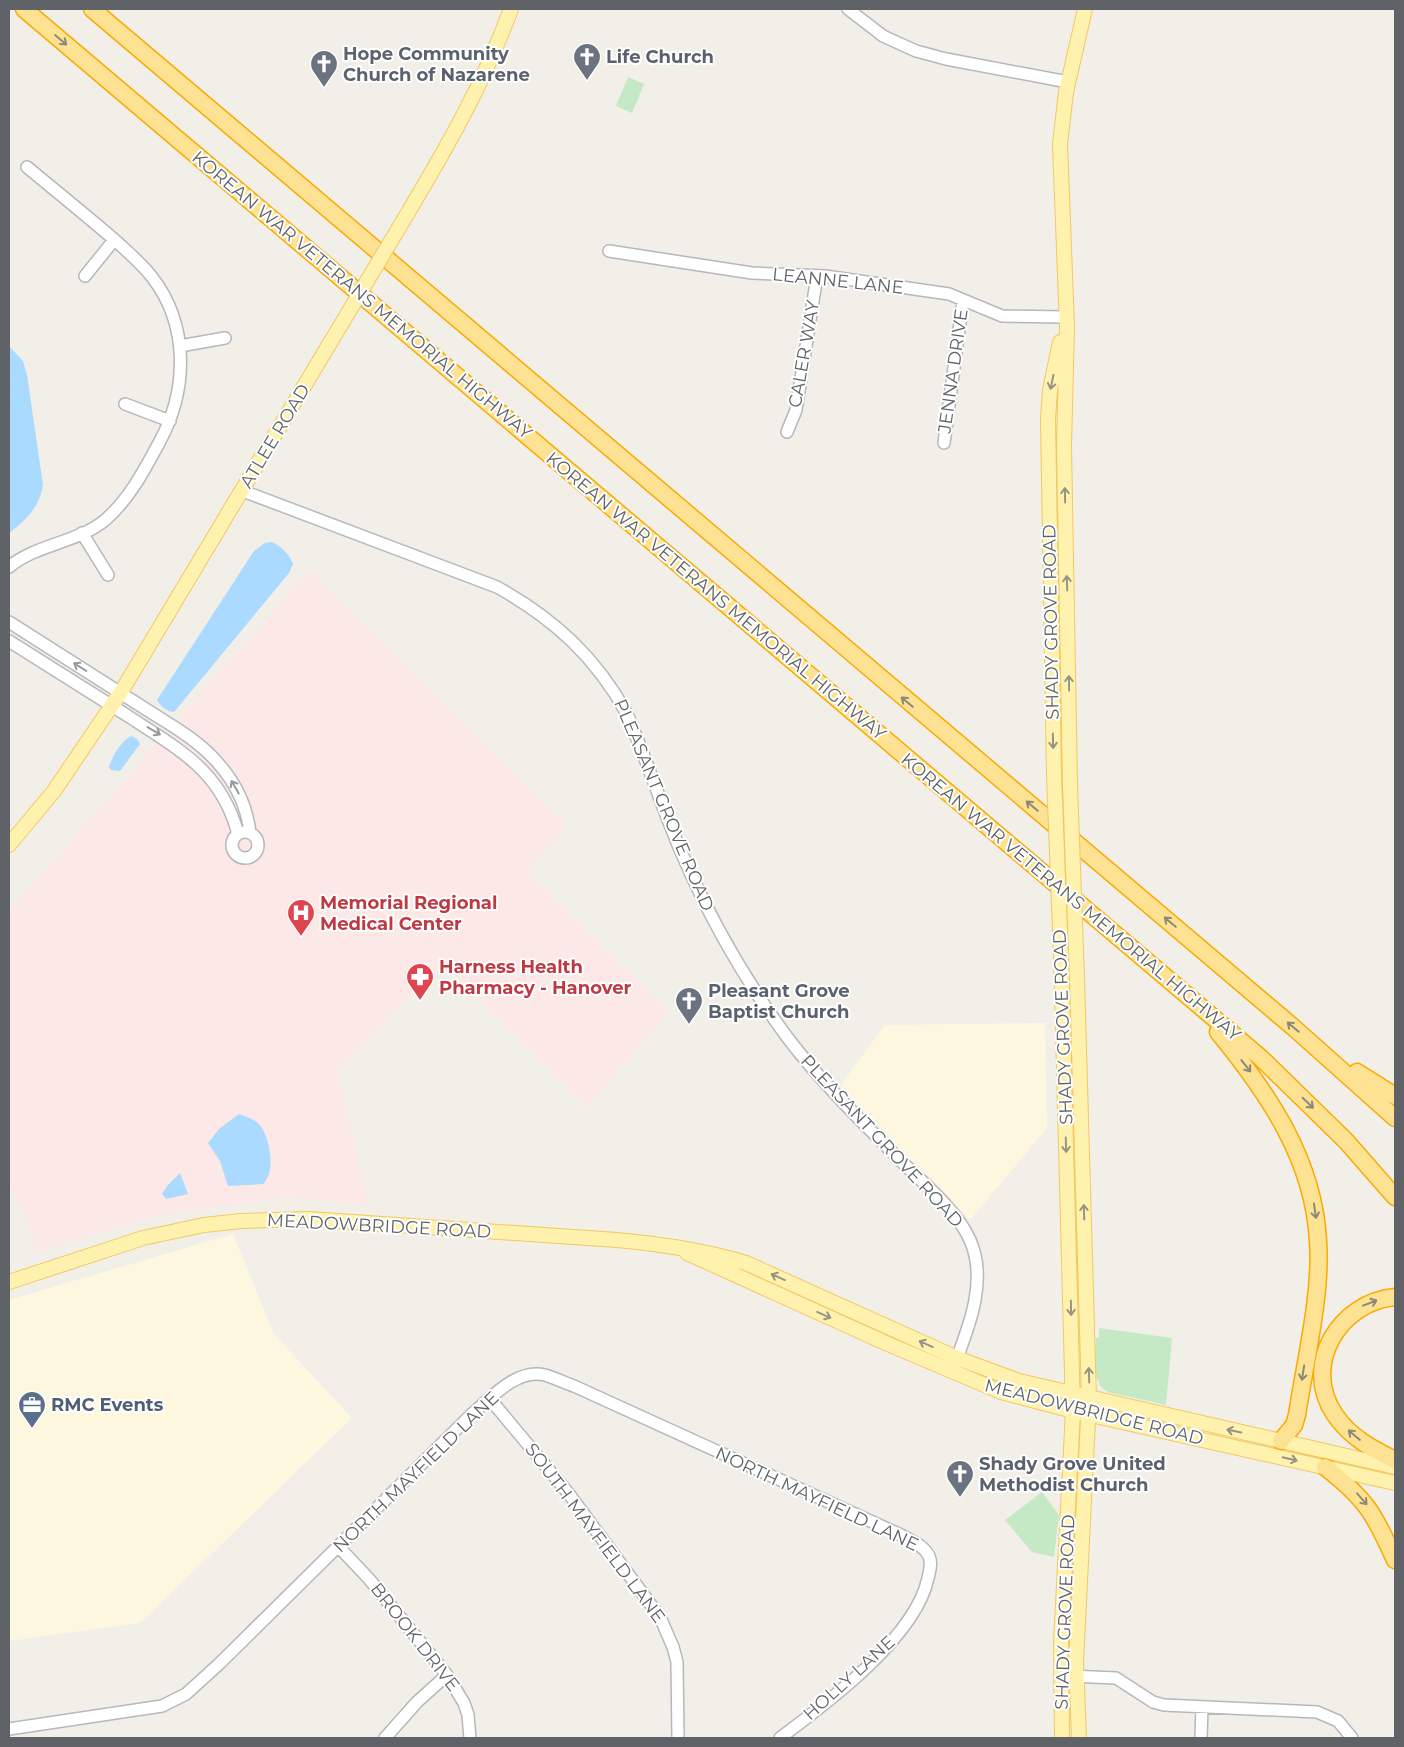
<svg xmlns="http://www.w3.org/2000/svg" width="1404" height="1747" font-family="Montserrat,sans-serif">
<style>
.commercial{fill:#fef7e0}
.medical{fill:#fce8e6}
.green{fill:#c5e8c5}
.water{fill:#aadaff}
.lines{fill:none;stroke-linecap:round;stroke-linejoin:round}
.minor-casing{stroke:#b5b8bc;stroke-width:14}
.major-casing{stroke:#f2c960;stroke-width:16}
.highway-casing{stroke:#f9ab00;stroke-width:19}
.minor{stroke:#fff;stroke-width:11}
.major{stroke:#fff2af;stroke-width:14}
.highway{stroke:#fde293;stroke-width:16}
.major-bridge-casing{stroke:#f2c960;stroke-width:16;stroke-linecap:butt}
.major-bridge{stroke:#fff2af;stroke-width:14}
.oneway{stroke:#8e8975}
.oneway2{stroke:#979581}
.oneway3{stroke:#979a9d}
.labels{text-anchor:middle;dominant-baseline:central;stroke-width:4;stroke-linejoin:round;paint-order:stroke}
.worship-label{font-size:18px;font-weight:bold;fill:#5b616d;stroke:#fff;text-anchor:start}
.street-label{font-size:18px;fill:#5f6368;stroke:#fff}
.health-label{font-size:18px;font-weight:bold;fill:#be3a42;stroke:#fff;text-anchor:start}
.service-label{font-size:18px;font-weight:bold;fill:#4e5e75;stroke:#fff;text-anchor:start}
</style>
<rect width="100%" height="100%" fill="#f1efe8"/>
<path class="commercial" d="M1045,1023L1047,1128L970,1220L840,1086L885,1025Z
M233,1234L274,1334L352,1418L140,1623L9,1641V1300Z"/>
<path class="medical" d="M309,571L567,826L526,871L669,1012L587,1107L442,962L337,1071L369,1206L290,1196L151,1217L37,1252L25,1214L9,1187V911Z"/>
<path class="green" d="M628,77L644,84L632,113L616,106Z
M1099,1328L1172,1338L1166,1405L1108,1392C1090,1383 1096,1356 1096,1338L1099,1337Z
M1042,1492L1059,1515L1054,1557L1032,1552L1005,1520Z"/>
<path class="water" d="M9,346L23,361L27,375L43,485C39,508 27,519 9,533Z
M272,542C282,547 289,554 293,564L289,573L174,712C166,711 161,707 157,700L254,551L265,543Z
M132,736L137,739L140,744L120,771L111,770L109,767C112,757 122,739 132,736Z
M239,1114C247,1117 257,1120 262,1128C270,1142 276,1172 263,1184L228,1186L220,1161L208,1143L219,1129Z
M180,1173L188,1194L166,1199L162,1194L167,1186Z"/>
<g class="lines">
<defs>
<path id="minor" d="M848,9L883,36L916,51L946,59L1068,82
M609,251L752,273L825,276L949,294L1002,316L1065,317
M85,276L114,240
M180,346L225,338
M125,404L170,421
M787,432L796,410L817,276
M944,443L963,300
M243,491L497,587C553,618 596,657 627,714C647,760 662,808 682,854C710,919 745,980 787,1037C821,1082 862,1122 902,1162C925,1185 956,1209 970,1240C988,1280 969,1327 954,1366
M82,533L108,575
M9,567C37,544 76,543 104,521C129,500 145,469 160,441C188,389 189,325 152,277C142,264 129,253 117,242C87,216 57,192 27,167
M9,622C53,650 97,678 141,706C167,723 196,738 217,762C236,783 247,806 250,833
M9,641C48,666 88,691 128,716C179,750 221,770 238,834
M232 845a13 13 0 1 1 26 0a13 13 0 1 1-26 0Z
M490,1399L569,1494L660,1617L673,1647L677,1662L678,1738
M338,1546L370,1580L447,1675L464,1703L468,1715L470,1738
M1070,1676L1116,1678L1153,1702L1164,1705L1317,1712L1338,1721L1352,1738
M9,1729L162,1706L186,1694L219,1664L472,1414C492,1397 517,1368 545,1375C555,1378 565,1383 574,1386L901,1535C912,1541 923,1545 929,1556C932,1563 930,1570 928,1578C916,1637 827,1703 780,1738
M385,1738L417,1702L447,1675
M1201,1738L1202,1707"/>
<path id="major" d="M406,216C447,147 483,85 511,9
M1054,775L1048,419L1050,390L1060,342
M1070,785L1064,446L1067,327L1060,144L1066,92L1085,9
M9,845L54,791L121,692L339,328
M1061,957L1073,1411L1061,1642L1062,1738
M1077,979L1089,1399L1076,1662L1079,1738
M687,1253L888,1344L1001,1392L1073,1411L1395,1483
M9,1282L143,1238L204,1225L241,1221L309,1219L617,1240C661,1244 703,1250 746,1263L957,1358L1019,1381L1395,1467"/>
<path id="highway" d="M24,9L1261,1058L1346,1141L1395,1197
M92,9L1293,1027L1395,1118
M1218,1032C1268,1093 1314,1160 1318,1241C1322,1293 1305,1362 1297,1415L1294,1425L1281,1441
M1357,1072L1395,1096
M1395,1297C1339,1302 1301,1365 1335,1415C1350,1437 1372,1449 1395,1460
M1325,1467C1366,1499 1374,1513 1395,1560"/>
</defs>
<use href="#minor" class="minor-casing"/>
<use href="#major" class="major-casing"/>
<use href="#highway" class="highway-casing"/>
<use href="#minor" class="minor"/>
<use href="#major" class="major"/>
<use href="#highway" class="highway"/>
<defs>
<path id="major-bridge" d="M339,328L406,216
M1054,775L1061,957
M1070,785L1077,979"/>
</defs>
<use href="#major-bridge" class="major-bridge-casing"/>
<use href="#major-bridge" class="major-bridge"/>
</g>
<defs><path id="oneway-shaft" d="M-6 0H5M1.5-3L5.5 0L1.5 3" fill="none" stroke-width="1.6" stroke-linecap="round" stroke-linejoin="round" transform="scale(1.25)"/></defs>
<g class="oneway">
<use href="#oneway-shaft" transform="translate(61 40) rotate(40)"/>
<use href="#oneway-shaft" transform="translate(907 702) rotate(-140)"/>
<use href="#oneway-shaft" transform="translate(1032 806) rotate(-140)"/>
<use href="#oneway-shaft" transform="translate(1170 922) rotate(-140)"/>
<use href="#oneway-shaft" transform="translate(1293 1027) rotate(-140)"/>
<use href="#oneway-shaft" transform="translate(1246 1066) rotate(52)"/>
<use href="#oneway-shaft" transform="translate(1308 1103) rotate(44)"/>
<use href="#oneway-shaft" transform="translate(1315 1211) rotate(82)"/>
<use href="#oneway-shaft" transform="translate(1370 1303) rotate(-21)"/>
<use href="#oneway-shaft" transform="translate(1303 1373) rotate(99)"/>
<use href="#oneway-shaft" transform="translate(1354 1435) rotate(-140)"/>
<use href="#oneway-shaft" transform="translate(1362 1499) rotate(49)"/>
</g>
<g class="oneway2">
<use href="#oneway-shaft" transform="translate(1052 382) rotate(102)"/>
<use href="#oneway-shaft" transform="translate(1065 495) rotate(-91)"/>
<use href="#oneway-shaft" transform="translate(1067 583) rotate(-92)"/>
<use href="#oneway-shaft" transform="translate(1069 683) rotate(-91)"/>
<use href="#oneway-shaft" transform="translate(1053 741) rotate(89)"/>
<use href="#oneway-shaft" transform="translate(1066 1145) rotate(88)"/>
<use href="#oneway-shaft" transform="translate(1084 1212) rotate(-92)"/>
<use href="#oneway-shaft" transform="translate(778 1277) rotate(-156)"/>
<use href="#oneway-shaft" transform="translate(1071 1308) rotate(89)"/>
<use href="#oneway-shaft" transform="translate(824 1315) rotate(24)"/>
<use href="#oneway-shaft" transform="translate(926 1344) rotate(-156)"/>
<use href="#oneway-shaft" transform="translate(1089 1375) rotate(-92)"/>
<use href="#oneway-shaft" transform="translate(1234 1431) rotate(-168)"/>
<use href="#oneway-shaft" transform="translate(1290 1459) rotate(13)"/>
</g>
<g class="oneway3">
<use href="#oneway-shaft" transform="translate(80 667) rotate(-148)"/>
<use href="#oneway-shaft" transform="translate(154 731) rotate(31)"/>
<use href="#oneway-shaft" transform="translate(235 787) rotate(-120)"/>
</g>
<defs>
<symbol id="church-pin" viewBox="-11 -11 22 30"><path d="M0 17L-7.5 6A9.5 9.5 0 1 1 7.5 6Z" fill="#6b7280" stroke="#fff"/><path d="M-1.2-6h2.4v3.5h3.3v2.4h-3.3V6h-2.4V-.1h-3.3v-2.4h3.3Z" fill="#fff"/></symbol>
<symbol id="hospital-pin" viewBox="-11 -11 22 30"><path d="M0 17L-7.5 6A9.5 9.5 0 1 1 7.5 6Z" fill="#e0444e" stroke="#fff"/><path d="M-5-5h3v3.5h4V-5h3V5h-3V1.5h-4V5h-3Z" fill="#fff"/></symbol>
<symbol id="pharmacy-pin" viewBox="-11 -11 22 30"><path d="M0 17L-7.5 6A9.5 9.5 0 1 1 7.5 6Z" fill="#e0444e" stroke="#fff"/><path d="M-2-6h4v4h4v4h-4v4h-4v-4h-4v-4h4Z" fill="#fff"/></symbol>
<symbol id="office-pin" viewBox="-11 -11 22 30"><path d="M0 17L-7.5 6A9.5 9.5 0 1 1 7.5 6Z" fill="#5c6f8a" stroke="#fff"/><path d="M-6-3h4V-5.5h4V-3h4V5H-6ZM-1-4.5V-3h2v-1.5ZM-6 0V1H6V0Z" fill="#fff"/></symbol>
</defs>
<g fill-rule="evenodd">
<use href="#church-pin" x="571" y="41" width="32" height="43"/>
<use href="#church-pin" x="308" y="48" width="32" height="43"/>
<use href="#hospital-pin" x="285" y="897" width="32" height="43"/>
<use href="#pharmacy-pin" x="404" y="961" width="32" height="43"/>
<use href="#church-pin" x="673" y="985" width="32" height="43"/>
<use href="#office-pin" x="16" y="1389" width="32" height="43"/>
<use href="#church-pin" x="944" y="1458" width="32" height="43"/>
</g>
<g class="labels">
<g class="worship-label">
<text x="343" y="54">Hope Community<tspan x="343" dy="21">Church of Nazarene</tspan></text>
<text x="606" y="57">Life Church</text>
<text x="708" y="991">Pleasant Grove<tspan x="708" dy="21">Baptist Church</tspan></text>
<text x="979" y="1464">Shady Grove United<tspan x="979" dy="21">Methodist Church</tspan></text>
</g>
<g class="street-label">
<text transform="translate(838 281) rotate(6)">LEANNE LANE</text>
<text transform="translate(362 295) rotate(40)">KOREAN WAR VETERANS MEMORIAL HIGHWAY</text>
<text transform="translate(804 354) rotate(-80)">CALER WAY</text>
<text transform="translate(953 371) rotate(-82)">JENNA DRIVE</text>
<text transform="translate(275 436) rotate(-59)">ATLEE ROAD</text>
<text transform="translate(716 596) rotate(40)">KOREAN WAR VETERANS MEMORIAL HIGHWAY</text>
<text transform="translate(1051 622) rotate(-91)">SHADY GROVE ROAD</text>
<text transform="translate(664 805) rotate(67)">PLEASANT GROVE ROAD</text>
<text transform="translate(1071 897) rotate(40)">KOREAN WAR VETERANS MEMORIAL HIGHWAY</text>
<text transform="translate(1063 1027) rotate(-92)">SHADY GROVE ROAD</text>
<text transform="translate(882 1141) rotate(47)">PLEASANT GROVE ROAD</text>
<text transform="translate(379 1226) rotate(3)">MEADOWBRIDGE ROAD</text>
<text transform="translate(1094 1412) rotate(14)">MEADOWBRIDGE ROAD</text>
<text transform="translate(416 1472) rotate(-44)">NORTH MAYFIELD LANE</text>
<text transform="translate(817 1499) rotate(25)">NORTH MAYFIELD LANE</text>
<text transform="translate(595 1533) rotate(53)">SOUTH MAYFIELD LANE</text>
<text transform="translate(1065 1612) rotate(-88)">SHADY GROVE ROAD</text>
<text transform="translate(415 1637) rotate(52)">BROOK DRIVE</text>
<text transform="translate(849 1678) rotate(-42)">HOLLY LANE</text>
</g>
<g class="health-label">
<text x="320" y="903">Memorial Regional<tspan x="320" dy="21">Medical Center</tspan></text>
<text x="439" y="967">Harness Health<tspan x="439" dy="21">Pharmacy - Hanover</tspan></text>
</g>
<g class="service-label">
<text x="51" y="1405">RMC Events</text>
</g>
</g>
<rect width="1404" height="1747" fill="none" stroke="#5f6368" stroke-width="20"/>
</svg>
